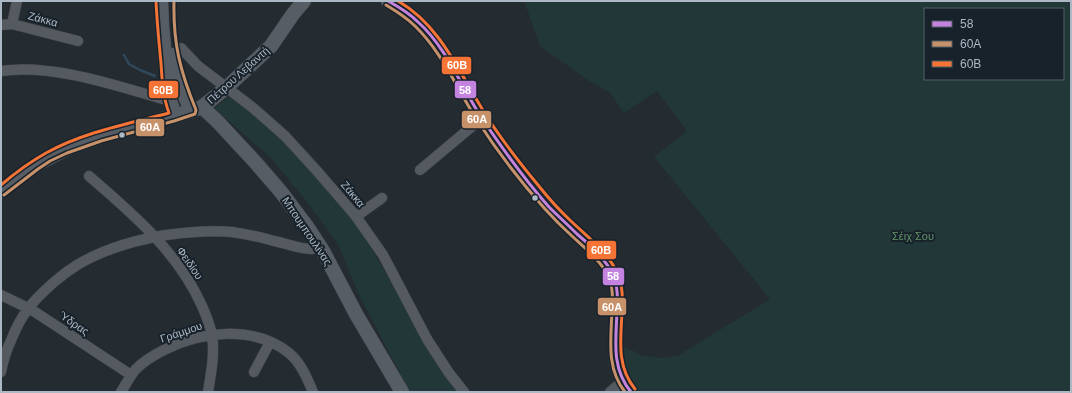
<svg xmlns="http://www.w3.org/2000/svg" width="1072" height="393" font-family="Arial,sans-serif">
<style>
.green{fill:#223737;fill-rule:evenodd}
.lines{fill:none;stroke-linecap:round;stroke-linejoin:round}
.stream{stroke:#31475a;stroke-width:2.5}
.street-casing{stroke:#42474c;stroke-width:11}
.secondary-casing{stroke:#42474c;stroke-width:15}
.street{stroke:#545a60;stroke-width:10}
.secondary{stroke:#575d65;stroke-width:14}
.bus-1-casing{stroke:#18222b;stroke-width:6}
.bus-2-casing{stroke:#18222b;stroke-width:6}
.bus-3-casing{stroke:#18222b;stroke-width:6}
.bus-1{stroke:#c483df;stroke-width:3}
.bus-2{stroke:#c7916a;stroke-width:3}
.bus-3{stroke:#f57335;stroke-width:3}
.bus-dot{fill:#acb8c4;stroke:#18222b;stroke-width:1.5}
.labels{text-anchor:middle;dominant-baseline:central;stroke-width:4;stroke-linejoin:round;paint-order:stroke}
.street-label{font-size:11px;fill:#acb8c4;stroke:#18222b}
.park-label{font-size:11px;fill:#649469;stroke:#18222b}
.line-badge{stroke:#18222b;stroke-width:1.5}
.badge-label{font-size:11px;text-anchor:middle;font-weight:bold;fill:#fff}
</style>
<rect width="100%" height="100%" fill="#242b31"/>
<path class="green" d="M524,1H1071V392H640C625,376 622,370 623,347L634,351L641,355L662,358L679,355L770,299L654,157L687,131L657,91L624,113L610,93L586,79L540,46ZM925,9H1063V79H925Z
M229,97L285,137L356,223L393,285L429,349L459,392H410L358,293L338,244L307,202L272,159L214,108Z"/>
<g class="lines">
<path class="stream" d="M124,55L129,64L140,70L155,76"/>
<defs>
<path id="street" d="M12,24L17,1
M1,25L12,24L78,41
M181,48L198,66L252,107L285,136L317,171L355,215L383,255L427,339L449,373L464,392
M1,71C53,63 120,87 170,101
M420,170L482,118
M89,176C133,214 178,252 202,306C206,315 210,325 212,335C215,354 211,373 208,392
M355,215L361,213L382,198
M1,295L32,310L131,375
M1,372C3,360 7,349 12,338C16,328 21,318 28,309C35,299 44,291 53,283C61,276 69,270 77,265C104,249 135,240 166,235C188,232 210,230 232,232C246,234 260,237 274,241C286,243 309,253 321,247
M254,372L270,342
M121,392C126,384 130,376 136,369C144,361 154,355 164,350C202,331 254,325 289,353C301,363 307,378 313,392
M610,392L623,381"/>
<path id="secondary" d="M161,1L162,26L168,89L170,101L175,116
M388,1C436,23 454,76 481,117C500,145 520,172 541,197C552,210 563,221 575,232C589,245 605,257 613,275C618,286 618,299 617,311C617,328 613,352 618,368C620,377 625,385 631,392
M173,55C177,75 183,92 191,111
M202,107L218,122L256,163L281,192L308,228L323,251L356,314L402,392
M1,191L18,178L39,163L70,147L108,134L181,114L202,107L226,88L271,46L293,14L304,1"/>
</defs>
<use href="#street" class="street-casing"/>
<use href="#secondary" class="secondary-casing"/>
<use href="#street" class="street"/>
<use href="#secondary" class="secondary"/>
<defs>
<path id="bus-1" d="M388,1C399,7 409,13 418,22C446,47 461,86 481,117C502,148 524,179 549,207C558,216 568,225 577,234C591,246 605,258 613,275C618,286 618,299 617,311C616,340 611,368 631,392"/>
<path id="bus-2" d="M386,5C396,11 406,17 415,26C442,52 457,89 477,120C497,151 520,181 545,209C554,219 563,228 573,237C586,249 601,261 609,277C613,288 613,299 612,310C611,339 606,368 625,392
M4,195L38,169L50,161L67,153L101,141L174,121L195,114L196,110C180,71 173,43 174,1"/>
<path id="bus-3" d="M398,1C440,25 459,72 484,112C500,138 519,162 538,185C549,199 560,211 573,223C589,238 607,252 617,272C623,284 623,297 622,311C621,339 616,366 635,389
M1,185C15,173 30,162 46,153C84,132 127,124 169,113C163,97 162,80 161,63C159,43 157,22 156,1"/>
</defs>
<use href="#bus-1" class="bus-1-casing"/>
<use href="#bus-2" class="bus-2-casing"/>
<use href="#bus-3" class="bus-3-casing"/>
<use href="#bus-1" class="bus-1"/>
<use href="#bus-2" class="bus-2"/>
<use href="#bus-3" class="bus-3"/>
</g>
<g class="bus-dot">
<circle cx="122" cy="135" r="3.5"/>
<circle cx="535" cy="198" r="3.5"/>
</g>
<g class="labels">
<g class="street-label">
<text transform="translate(43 19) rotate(15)">Ζάκκα</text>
<text transform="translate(238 75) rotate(-42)">Πέτρου Λεβαντή</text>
<text transform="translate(353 194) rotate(50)">Ζάκκα</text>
<text transform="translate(307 231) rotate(56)">Μπουμπουλίνας</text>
<text transform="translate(190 263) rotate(55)">Φειδίου</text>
<text transform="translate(74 323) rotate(34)">Ύδρας</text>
<text transform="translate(181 332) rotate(-19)">Γράμμου</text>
</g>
<g class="park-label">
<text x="913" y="236">Σέιχ Σου</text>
</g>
</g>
<g class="line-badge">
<rect x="441" y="56" width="31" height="19" rx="4" fill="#f57335"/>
<rect x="148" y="80" width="31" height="19" rx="4" fill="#f57335"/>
<rect x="454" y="80" width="23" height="19" rx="4" fill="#c483df"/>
<rect x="461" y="110" width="31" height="19" rx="4" fill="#c7916a"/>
<rect x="135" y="118" width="30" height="19" rx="4" fill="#c7916a"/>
<rect x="586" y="240" width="31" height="20" rx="4" fill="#f57335"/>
<rect x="602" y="267" width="23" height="19" rx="4" fill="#c483df"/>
<rect x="597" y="297" width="30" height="19" rx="4" fill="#c7916a"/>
</g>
<g class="badge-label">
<text x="457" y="69">60Β</text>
<text x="163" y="94">60Β</text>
<text x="465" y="94">58</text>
<text x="477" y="123">60Α</text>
<text x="150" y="131">60Α</text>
<text x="601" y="254">60Β</text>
<text x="613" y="280">58</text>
<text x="612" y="311">60Α</text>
</g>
<rect width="1072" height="393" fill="none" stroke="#acb8c4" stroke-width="4"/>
<rect x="924" y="8" width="140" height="72" fill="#18222b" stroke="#535e68"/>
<rect x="932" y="21" width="20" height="6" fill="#c483df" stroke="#535e68"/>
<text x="960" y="28" font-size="12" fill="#acb8c4">58</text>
<rect x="932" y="41" width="20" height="6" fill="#c7916a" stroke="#535e68"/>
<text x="960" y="48" font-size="12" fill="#acb8c4">60Α</text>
<rect x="932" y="61" width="20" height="6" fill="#f57335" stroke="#535e68"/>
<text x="960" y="68" font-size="12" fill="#acb8c4">60Β</text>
</svg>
